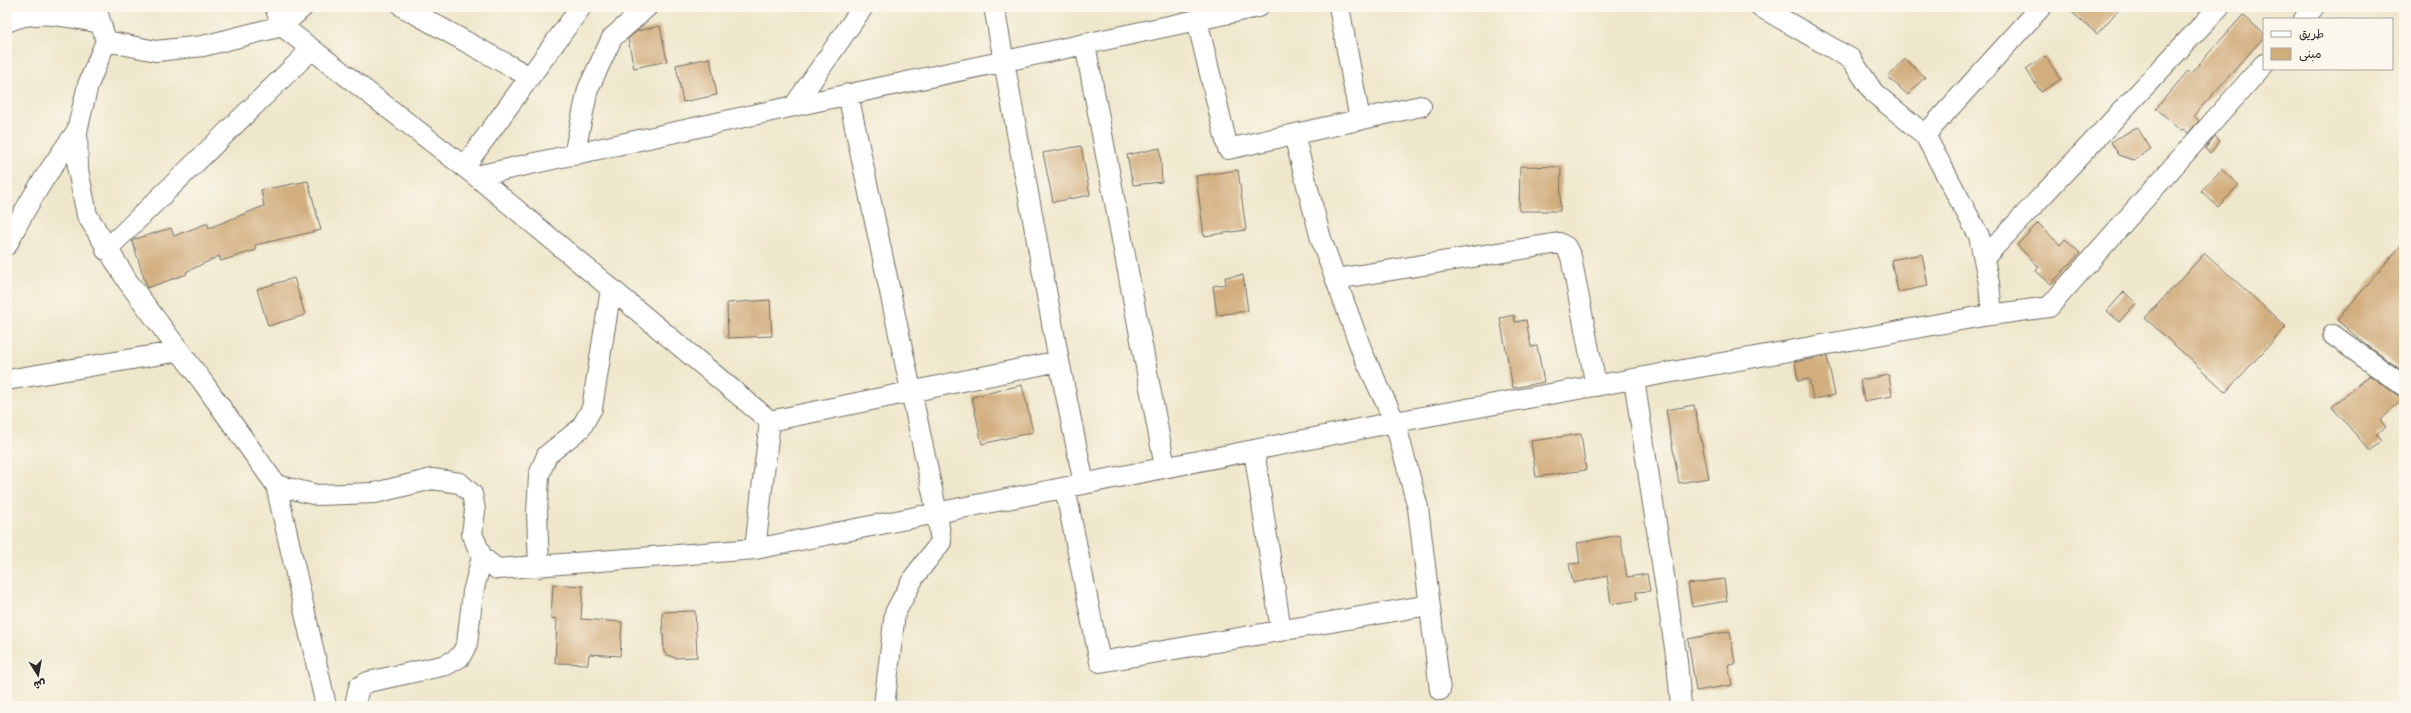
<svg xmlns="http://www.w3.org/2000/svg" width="2411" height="713" font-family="Caveat,'Playpen Sans Arabic',sans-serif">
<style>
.building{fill:#d2ad7e}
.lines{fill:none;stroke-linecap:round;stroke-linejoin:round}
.minor-casing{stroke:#706d63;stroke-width:22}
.minor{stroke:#fff;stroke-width:20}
</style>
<rect width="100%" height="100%" fill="#fbf7ec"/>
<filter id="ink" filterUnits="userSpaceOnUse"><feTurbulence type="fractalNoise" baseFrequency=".025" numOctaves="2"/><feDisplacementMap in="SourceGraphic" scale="8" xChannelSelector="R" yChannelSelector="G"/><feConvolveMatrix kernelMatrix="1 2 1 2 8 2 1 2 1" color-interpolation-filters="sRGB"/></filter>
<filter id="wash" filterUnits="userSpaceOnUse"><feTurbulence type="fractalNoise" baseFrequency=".012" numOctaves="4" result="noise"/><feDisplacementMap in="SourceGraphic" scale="16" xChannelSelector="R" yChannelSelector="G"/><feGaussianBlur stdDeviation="0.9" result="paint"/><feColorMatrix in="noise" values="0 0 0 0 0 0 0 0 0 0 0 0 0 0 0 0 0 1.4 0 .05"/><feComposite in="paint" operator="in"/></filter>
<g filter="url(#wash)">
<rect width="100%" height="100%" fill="#efe7cc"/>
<g id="blocks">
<path class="building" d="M2066,7H2121L2097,34Z
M2243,15L2264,34V37L2196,113L2194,116L2199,121L2188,133L2183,129L2181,131L2156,108L2188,71L2191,73Z
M660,26L667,61L634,68L628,39L637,31Z
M2045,56L2061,79L2041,92L2026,69Z
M710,58L717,95L683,102L676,65Z
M1905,59L1925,77L1908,95L1888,77Z
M2137,127L2151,149L2134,160L2119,155L2111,142Z
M2215,136L2220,141L2210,153L2205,149Z
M1081,146L1090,195L1053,202L1043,153Z
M1160,148L1162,182L1133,185L1127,155Z
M1520,166L1561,167L1560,211H1519Z
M2222,169L2239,185L2218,207L2201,191Z
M1238,170L1246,230L1204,236L1196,176Z
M308,181L321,230L255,245L256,250L221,261L219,256L186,272L187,274L147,288L132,240L171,228L174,236L208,223L209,228L264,206L261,190Z
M2038,223L2060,245L2065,239L2080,253L2051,284L2036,271L2039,267L2017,245Z
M2404,242V372L2364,343L2337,320Z
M2205,253L2286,327L2226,392L2145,318Z
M1922,254L1928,286L1898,292L1891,260Z
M1243,275L1248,311L1217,315L1213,286L1226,284L1225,277Z
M294,278L305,315L268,326L257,289Z
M2124,292L2136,303L2119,322L2107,311Z
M770,300L772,336L728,338L727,303Z
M1514,315L1515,322L1526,320L1531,347L1537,346L1544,382L1513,388L1500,318Z
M1827,356L1835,395L1813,399L1809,379L1798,381L1795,362Z
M1889,375L1892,396L1864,401L1860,380Z
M2369,375L2397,395L2404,397L2380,420L2386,427L2376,435L2381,441L2370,451L2332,407Z
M1022,385L1033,432L982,444L972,397Z
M1694,405L1709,478L1679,483L1666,410Z
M1581,434L1586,470L1536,477L1531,441Z
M1620,535L1627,577L1647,574L1650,591L1636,592L1637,600L1611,604L1607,576L1573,583L1569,564L1580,563L1577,543Z
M1724,579L1727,601L1692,607L1688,584Z
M553,584L583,586L581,619L622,622L620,656L589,654L588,664L555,663L557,619L551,618Z
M695,611L697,657L675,658L664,653L662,612Z
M1730,631L1735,664L1728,665L1732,685L1696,691L1688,639Z"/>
</g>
</g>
<g filter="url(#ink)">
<use href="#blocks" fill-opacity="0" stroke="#706d63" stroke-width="1"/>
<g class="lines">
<defs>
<path id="minor" d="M96,7L106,41L88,85L77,131L78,170L87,215L128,282L202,381L276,485L326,706
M275,7L282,26L476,176L770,421
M403,7L530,77
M994,7L1059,361L1084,484
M1339,7L1360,120
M1761,7L1851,59L1874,93L1925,135L1979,236L1989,283L1992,315
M2304,19L2314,7
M1197,20L1228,149L1421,106
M7,22C36,8 70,17 100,23
M106,41L156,51L203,46L282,26L303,7
M1085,44L1165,467
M848,94L937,513L941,542L914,577L895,613L884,706
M794,106L863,7
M1294,135L1321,239L1363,354L1395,422L1418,508L1440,690
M1925,135L2041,7
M574,155L588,89L612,38L647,7
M464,167L581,7
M476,176L794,106L1258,7
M7,245C26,204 50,168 77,131
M106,250L312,49
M1984,258L2219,7
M1336,279L1559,243L1566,247L1571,257L1596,386
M2333,335L2404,386
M1634,379L1677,661L1681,706
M7,380L180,351
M1254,450L1281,631
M276,485L317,495L375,493L432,479L460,483L472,494L475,510L472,534L482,557L497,569L755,549L1395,422L1983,316L2049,307L2264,64
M1065,488L1100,662L1429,605
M755,549L770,421L1059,361
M539,567L537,513L539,475L547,455L581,428L592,408L611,289
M357,706L356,700L359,687L368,682L446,665L460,657L467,644L473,592L482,557"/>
</defs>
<use href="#minor" class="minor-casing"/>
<use href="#minor" class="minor"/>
</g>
</g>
<rect width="2411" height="713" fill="none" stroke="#fbf7ec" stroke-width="24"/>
<rect x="2263" y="18" width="130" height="52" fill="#fbf7ec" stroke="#a8a59f"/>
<rect x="2271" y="31" width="20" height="6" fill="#ffffff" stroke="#a8a59f"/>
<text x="2299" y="38" font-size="12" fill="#2b2b2b">طريق</text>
<rect x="2271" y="48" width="20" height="12" fill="#d2ad7e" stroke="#a8a59f"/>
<text x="2299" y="58" font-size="12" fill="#2b2b2b">مبنى</text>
<g transform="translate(38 675) rotate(169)" stroke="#fbf7ec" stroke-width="3" paint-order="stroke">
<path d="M0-3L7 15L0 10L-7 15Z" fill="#2b2b2b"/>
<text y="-6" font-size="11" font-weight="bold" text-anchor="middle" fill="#2b2b2b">ش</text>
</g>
</svg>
